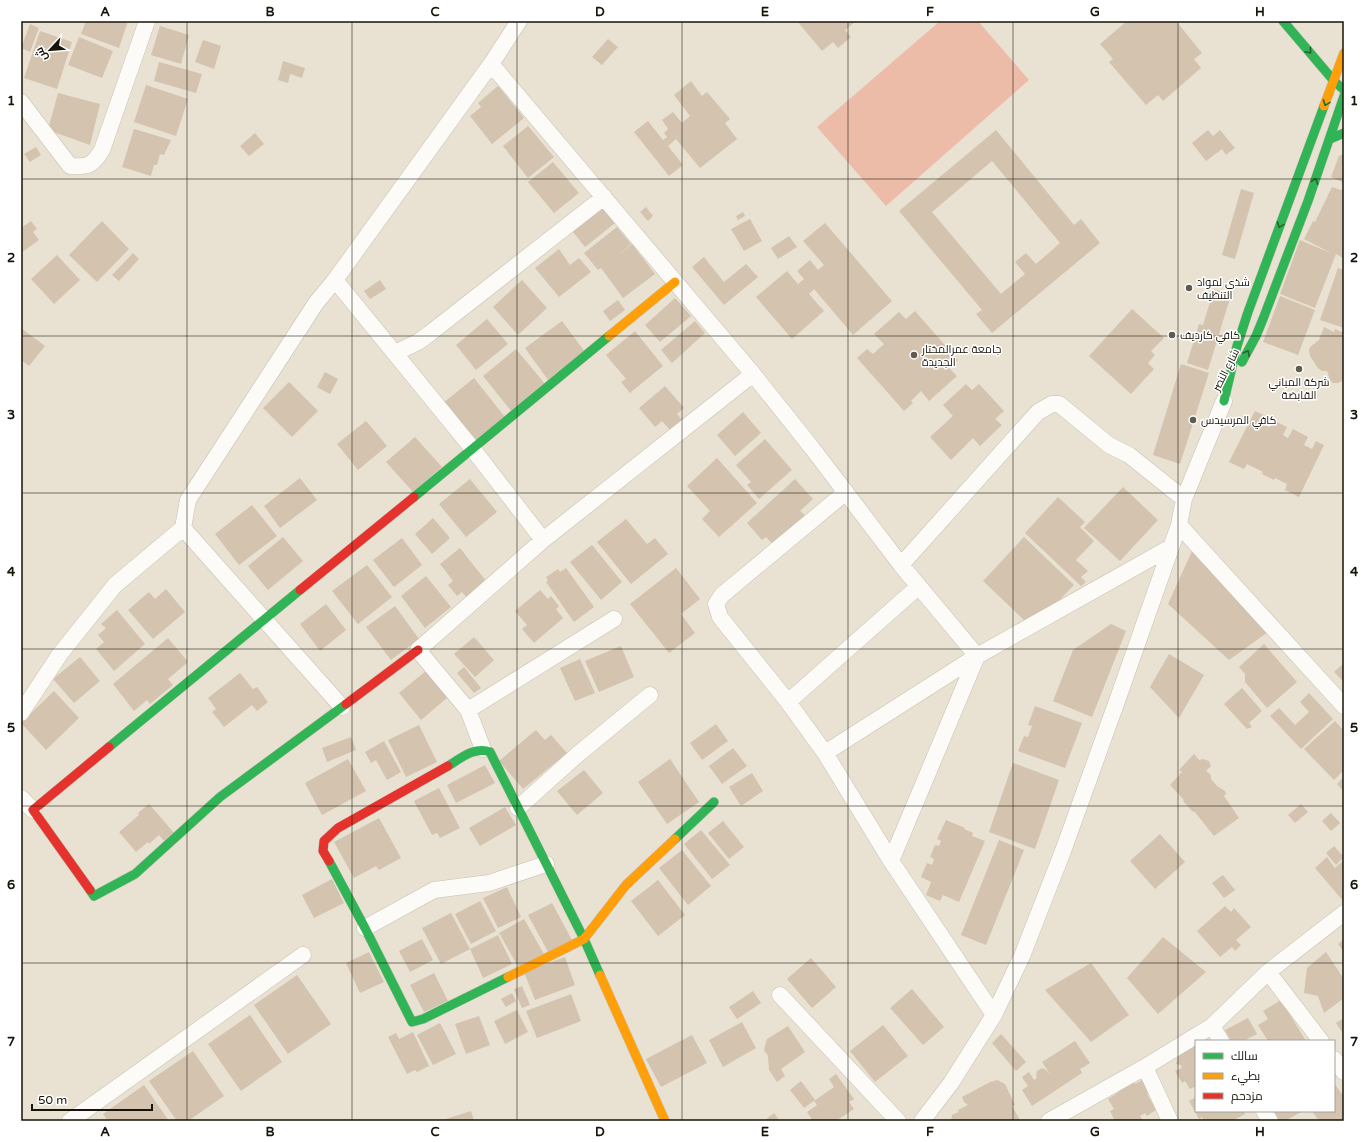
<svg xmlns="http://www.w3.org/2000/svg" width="1365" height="1142" font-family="'Varela Round',Cairo,sans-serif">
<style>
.green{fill:#ecbca8}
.building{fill:#d3c3af;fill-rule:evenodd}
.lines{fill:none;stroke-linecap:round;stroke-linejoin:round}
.street-casing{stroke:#c6c0b4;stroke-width:17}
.fast-casing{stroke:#c6c0b4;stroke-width:10}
.slow-casing{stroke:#c6c0b4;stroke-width:10}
.jam-casing{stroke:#c6c0b4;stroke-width:10}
.street{stroke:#fcfbf8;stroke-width:16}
.fast{stroke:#30b455;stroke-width:9}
.slow{stroke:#ff9f0a;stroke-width:9}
.jam{stroke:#e5322d;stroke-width:9}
.oneway{stroke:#24642f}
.grid{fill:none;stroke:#171309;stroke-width:1;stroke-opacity:0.55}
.poi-dot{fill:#605b4f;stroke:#fff;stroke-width:1.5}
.labels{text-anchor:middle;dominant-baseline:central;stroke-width:3;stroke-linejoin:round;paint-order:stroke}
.poi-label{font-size:11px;fill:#171309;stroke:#fff;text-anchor:start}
.street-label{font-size:11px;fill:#171309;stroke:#fff}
.neatline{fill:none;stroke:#171309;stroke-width:1.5}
.grid-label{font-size:13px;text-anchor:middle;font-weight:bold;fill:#171309}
</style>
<rect width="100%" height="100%" fill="#e9e2d2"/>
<path class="green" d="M940,21H978L1029,80L886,206L817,127Z"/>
<path class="building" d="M86,21H128L119,48L81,34Z
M797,21H854L855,22L845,30L851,37L838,48L833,42L822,51Z
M1127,21H1176L1202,53L1194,59L1201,68L1163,101L1158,95L1146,105L1109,62L1113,59L1100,44Z
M30,24L39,28L30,52L21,48Z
M160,26L189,35L181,64L151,55Z
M40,31L72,42L57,89L24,78Z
M79,37L113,51L102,78L68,65Z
M608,39L618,47L602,65L592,57Z
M203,40L221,46L214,69L195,62Z
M283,61L305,68L302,78L290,74L288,83L278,80Z
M159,62L202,74L196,93L154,81Z
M691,81L702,96L707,92L730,119L725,123L737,139L700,168L676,139L668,146L683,165L669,176L634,132L648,121L663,140L667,137L664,133L668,129L662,120L673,112L682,123L690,116L674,95Z
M146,85L188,99L176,136L134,122Z
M498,86L524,118L492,144L470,116L481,107L478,103Z
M58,93L100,104L90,145L48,130Z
M528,126L554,157L528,178L503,146Z
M134,129L171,140L164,155L160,154L157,165H154L151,176L122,167Z
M996,130L1074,225L1081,219L1100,243L992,333L976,314L982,310L899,211ZM992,161L1060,243L1036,264L1026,253L1015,262L1025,274L1001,294L932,212Z
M1208,130L1213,136L1220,130L1235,148L1226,155L1222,149L1206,161L1192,143Z
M255,133L264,144L249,156L240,146Z
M36,147L41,155L30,162L24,154Z
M1344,154V183L1331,177L1339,156Z
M553,162L579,193L554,213L528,182Z
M1332,187L1344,191V256L1343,258L1336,254L1315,308L1280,294L1300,240L1333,254L1304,239L1313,221L1315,222Z
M1241,189L1254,193L1235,259L1222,255Z
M599,203L615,223L585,247L569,227Z
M646,207L653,216L648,221L640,212Z
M743,212L745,216L738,220L736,216Z
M750,219L762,241L744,251L731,229Z
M31,221L37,229L33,232L39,240L21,253L22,230L21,228Z
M102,221L129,249L97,282L69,255Z
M825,223L892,301L853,335L814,289L809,294L824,311L792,339L756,297L787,271L798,284L804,279L797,271L810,260L818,270L824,265L803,241Z
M617,227L631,244L616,257L632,244L655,274L623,298L601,268L598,270L584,253Z
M789,236L797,247L778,259L771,248Z
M559,249L570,265L579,258L591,272L559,297L535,268Z
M133,253L139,259L119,281L112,275Z
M57,255L80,280L54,304L31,279Z
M704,257L724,282L746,264L758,277L724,305L692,267Z
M1338,268L1344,270V328L1320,320Z
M380,280L386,289L370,299L364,291Z
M522,280L547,308L518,335L493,307Z
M1214,289L1231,295L1208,370L1187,363L1199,324L1203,325Z
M1280,296L1315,310L1298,355L1263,342Z
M675,298L691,316L660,342L645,325Z
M618,300L625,310L610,321L603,311Z
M1132,309L1164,338L1151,351L1155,355L1148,363L1154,369L1131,394L1089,356Z
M915,311L958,360L949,368L957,376L929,401L921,391L911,401L913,403L904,411L857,358L867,349L873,354L884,344L874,334L899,312L906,319Z
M487,319L508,344L476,370L456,345Z
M562,321L585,352L548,380L525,348Z
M695,321L705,333L672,363L661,350Z
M1324,327L1334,332L1335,329L1344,333V380L1338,383H1333L1330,380L1327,371H1322L1318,368L1310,356L1309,350L1310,347L1319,340Z
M21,328L45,346L29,366L21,360Z
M635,331L663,366L630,393L621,382L626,379L606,355Z
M516,349L545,384L512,412L483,376Z
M1181,364L1209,373L1180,464L1153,455Z
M325,372L338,379L330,394L317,387Z
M474,378L505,417L474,441L443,403Z
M289,382L318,411L292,437L263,408Z
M966,384L972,390L979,384L1004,411L995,419L1002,425L980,446L973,438L951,460L930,437L953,416L943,405Z
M665,386L684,408L677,414L682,420L670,430L662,421L655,427L639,408Z
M1255,411L1266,416L1262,424L1270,427L1273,420L1287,427L1283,435L1288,438L1293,429L1308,437L1304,445L1312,449L1316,441L1324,445L1299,497L1285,490L1287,484L1275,478L1274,480L1262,474L1263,472L1247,464L1244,469L1229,462Z
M743,412L761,433L735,456L717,435Z
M366,421L387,446L358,470L337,444Z
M415,437L442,467L413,492L386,462Z
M765,439L792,470L759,499L747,485L751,482L736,465Z
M717,458L757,503L719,537L702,519L710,511L687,486Z
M300,478L317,500L280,528L264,506Z
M470,479L497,512L466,537L439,504Z
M795,479L813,499L800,511L805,515L800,520L803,523L776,548L766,537L762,540L747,523Z
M1123,487L1158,520L1120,561L1084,528Z
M1058,497L1085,522L1080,527L1094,541L1076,560L1088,571L1081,577L1086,582L1081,586L1025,533Z
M252,505L277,536L239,565L215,534Z
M433,518L450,538L432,554L415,534Z
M626,519L647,544L655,538L668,554L631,584L597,542Z
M283,537L303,561L268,590L248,566Z
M1024,537L1074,585L1045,615L1024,620L983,581Z
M402,538L422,565L394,587L373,560Z
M592,545L622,582L601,600L570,562Z
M460,548L486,581L466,597L462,592L457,596L448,585L453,581L440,564Z
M1192,551L1268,632L1229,660L1168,604Z
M367,565L392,597L358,624L332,591Z
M566,568L594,607L574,622L546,582L548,581L546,577L558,569L560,572Z
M676,568L700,599L681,614L695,633L669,653L630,604Z
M426,576L451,607L425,628L401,596Z
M166,589L185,612L153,639L128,610L149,592L155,599Z
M540,590L548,599L551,596L559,606L556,609L563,618L534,643L522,629L527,625L515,611Z
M326,604L346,630L320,651L300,624Z
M395,606L419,639L391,660L366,627Z
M117,610L145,644L114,671L96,649L104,642L98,635L106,628L101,624Z
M1111,624L1126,631L1092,717L1053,701L1073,650Z
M474,637L494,660L475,677L454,654Z
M168,638L188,662L168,679L173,685L150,704L147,700L134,711L113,684Z
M1264,644L1297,682L1267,708L1245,682V674L1239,667Z
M621,646L634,677L599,692L585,661Z
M1169,654L1204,675L1179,718L1150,687Z
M80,657L100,681L74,703L53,679Z
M580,659L595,693L575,701L560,668Z
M1344,663V682L1334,672Z
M464,667L481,688L474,693L457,673Z
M426,671L448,697L421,720L399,693Z
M240,673L253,689L257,687L268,702L257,711L252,705L224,727L212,712L216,709L208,698Z
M1242,688L1262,711L1249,723L1252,727L1247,729L1224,704Z
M54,691L79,718L46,750L21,723Z
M1309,693L1333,719L1301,749L1270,716L1279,708L1295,725L1309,712L1300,702Z
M1035,706L1082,723L1065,768L1018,751L1024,736L1028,737L1032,726L1028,725Z
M1335,721L1344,731V770L1334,780L1304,749Z
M716,724L728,741L702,760L690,743Z
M419,725L437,762L406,777L388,740Z
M536,730L545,740L551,735L567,753L523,789L499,761Z
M351,737L356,750L327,762L322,748Z
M384,741L401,772L387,780L376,760L371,763L365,752Z
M733,748L747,766L722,784L709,766Z
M1194,754L1199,760L1203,759L1209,761L1211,766L1206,771L1209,773L1211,776V779L1217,786L1225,791L1226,794L1224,796L1239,818L1214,836L1194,811L1193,812L1183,801L1184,800L1170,785L1182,772L1179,770Z
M348,759L366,791L322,815L305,783Z
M670,759L699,802L667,824L638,782Z
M1013,763L1059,780L1035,849L989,832Z
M485,765L495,783L456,803L447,785Z
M584,770L603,793L577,815L557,791Z
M752,773L763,791L741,806L729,787Z
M1344,777V792L1337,784Z
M439,788L460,828L440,838L437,833L432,835L414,801Z
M149,804L175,834L165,842L159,835L149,844L148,842L136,852L119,832L139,815L138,813Z
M1301,804L1308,812L1295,823L1288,815Z
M505,807L516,825L480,846L469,828Z
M1331,813L1340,823L1331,831L1322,821Z
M379,818L401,858L379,870L376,866L354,878L334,842Z
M946,820L965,828L964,829L973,833L972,836L985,841L959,902L943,895L940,901L926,895L931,882L921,877L927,863L932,865L934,859L930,857L935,845L939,846L941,841L937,839Z
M723,821L744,847L729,859L708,833Z
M701,830L730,865L712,879L684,844Z
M1160,834L1185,862L1155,889L1130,861Z
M999,840L1024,850L986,945L961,935Z
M1334,846L1344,857L1336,865L1326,853Z
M682,850L711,886L688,905L659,868Z
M1327,857L1335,868L1344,860V902L1315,868Z
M1223,875L1235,890L1224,898L1212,883Z
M332,879L344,903L314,918L302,895Z
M658,880L685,915L658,936L631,901Z
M507,887L521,917L498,928L483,898Z
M480,901L496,931L471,944L455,914Z
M552,903L572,940L548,952L528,915Z
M1225,906L1231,912L1234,908L1251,927L1236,940L1241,945L1235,951L1232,947L1220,957L1197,931Z
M451,913L470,949L498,935L512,964L483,978L470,949L441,964L422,928Z
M524,919L544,954L519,968L499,933Z
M1163,937L1206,972L1158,1014L1127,978Z
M422,939L433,960L410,972L399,951Z
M1344,939V952L1338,944Z
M369,952L384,982L360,993L346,963Z
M1326,952L1344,979V998L1324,1013L1318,996L1304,993L1307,968Z
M565,957L575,985L535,1000L524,972Z
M811,958L836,987L812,1008L787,979Z
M1091,963L1129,1015L1091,1042L1045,990Z
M434,973L448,1001L424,1012L410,985Z
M297,975L331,1024L288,1054L254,1005Z
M522,986L530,1005L522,1008L514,989Z
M912,989L944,1027L923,1045L890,1008Z
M753,991L761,1003L737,1019L729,1007Z
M512,993L516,1001L506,1007L501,999Z
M571,994L581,1021L537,1038L526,1011Z
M1281,1000L1306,1041H1268L1258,1025L1268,1019L1263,1011Z
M517,1010L528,1032L505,1044L494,1021Z
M250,1015L282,1062L241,1091L208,1044Z
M479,1016L490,1045L466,1054L455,1024Z
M1248,1018L1257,1034L1243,1041H1231L1225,1030Z
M1344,1018V1035L1336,1023Z
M742,1022L756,1048L723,1067L709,1040Z
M440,1023L456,1054L433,1065L417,1035Z
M883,1025L908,1056L875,1082L850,1051Z
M788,1026L805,1052L781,1069L785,1076L777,1082L769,1070L768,1056L764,1050L767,1039Z
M413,1032L429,1066L417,1072L415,1070L407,1074L388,1037L396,1033L399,1039Z
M1001,1034L1026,1062L1016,1071L992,1043Z
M692,1035L707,1063L661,1087L646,1059Z
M1075,1041L1090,1063L1080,1069L1082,1073L1032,1106L1022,1090L1028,1086L1022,1077L1029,1072L1034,1080L1037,1078L1036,1075L1037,1071L1042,1068L1046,1070L1050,1074L1042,1062Z
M1196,1045V1086L1190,1089L1185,1081L1182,1083L1175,1071L1182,1068L1181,1065L1176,1064L1179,1054Z
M193,1051L224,1096L188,1121H177L149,1081Z
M836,1074L854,1099L849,1102L854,1109L836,1121H813L807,1112L817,1105L814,1101L834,1087L829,1079Z
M997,1080L1005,1084L1015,1105L1012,1106L1020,1120L951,1121L952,1115L959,1112L958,1110L968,1105L964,1102L962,1097L990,1082Z
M1132,1080L1135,1084L1142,1080L1149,1093L1147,1094L1156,1110L1147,1116L1145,1113L1140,1116L1143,1121H1115L1110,1111L1114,1109L1108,1099L1119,1092L1117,1089Z
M801,1081L815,1100L804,1108L790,1090Z
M1334,1083L1344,1097V1120L1319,1121L1312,1111H1334Z
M144,1085L169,1121H108L103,1114Z
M1196,1097V1111H1244L1245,1114L1232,1121H1204L1202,1117L1199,1119L1189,1101Z
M471,1111L474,1121H443V1120Z
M1270,1111H1303L1285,1121H1276Z
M774,1113L780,1121H764Z"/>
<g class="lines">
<defs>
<path id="street" d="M519,21L491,64L335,280L472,448L543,540L753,374
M491,64L753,374L812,448L901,565L1038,412L1052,404H1059L1109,445L1129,455L1184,499
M21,102L70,166C89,167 92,166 102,150L147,21
M395,353L418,342L429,334L604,197
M846,492L722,595L716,604L720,617L788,702L825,753L891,861L994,1015
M1179,525L1344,706
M183,528L188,500L316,303L335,280
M901,565L977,656L1171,547
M788,702L919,586
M468,710L614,619
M21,713L60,654L115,585L183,528L342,707
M483,749L468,710L418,650L543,540
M825,753L977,656
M21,798L33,810
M518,808L577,755L650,695
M891,861L977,656
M365,928L434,890L489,883L546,864
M1268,972L1321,1041
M780,995L898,1121
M1212,1026L1221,1041
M1334,1059L1344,1072
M1145,1067L1170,1121
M1264,1111L1270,1121
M70,1121L303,955
M922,1121L951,1083L994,1015L1022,956L1063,851L1117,701L1179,525L1184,499L1224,401
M1049,1121L1145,1067L1212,1026L1268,972L1344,913"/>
<path id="fast" d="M1283,21L1334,81L1344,90
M1330,139L1344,133
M1242,362L1256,336L1263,319L1308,201L1344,96
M1224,401L1237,346L1248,312L1324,106
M414,497L609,336
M109,747L300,590
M448,766C461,758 475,746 490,752L584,939L600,975
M675,839L714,802
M329,861L365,928L412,1022L423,1019L508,977
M90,890L94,896L135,874L220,797L346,704"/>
<path id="slow" d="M1324,106L1344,53
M609,336L675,282
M600,975L665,1121
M508,977L584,939L626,885L675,839"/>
<path id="jam" d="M300,590L414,497
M346,704L418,650
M329,861L323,851L324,841L338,828L448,766
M90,890L33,810L109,747"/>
</defs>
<use href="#street" class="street-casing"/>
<use href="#fast" class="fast-casing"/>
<use href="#slow" class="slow-casing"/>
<use href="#jam" class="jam-casing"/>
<use href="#street" class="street"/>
<use href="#fast" class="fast"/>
<use href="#slow" class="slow"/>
<use href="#jam" class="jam"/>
</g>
<defs><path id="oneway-chevron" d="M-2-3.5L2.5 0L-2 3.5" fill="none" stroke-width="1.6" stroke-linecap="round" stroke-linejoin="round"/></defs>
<g class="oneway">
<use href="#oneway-chevron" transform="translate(1309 51) rotate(50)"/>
<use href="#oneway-chevron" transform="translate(1326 103) rotate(110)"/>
<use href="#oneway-chevron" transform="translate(1315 181) rotate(-70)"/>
<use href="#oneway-chevron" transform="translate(1280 225) rotate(110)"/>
<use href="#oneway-chevron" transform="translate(1247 353) rotate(-60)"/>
</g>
<path class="grid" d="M187,21V1121M352,21V1121M517,21V1121M682,21V1121M848,21V1121M1013,21V1121M1178,21V1121M21,179H1344M21,336H1344M21,493H1344M21,649H1344M21,806H1344M21,963H1344"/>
<g class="poi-dot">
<circle cx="1189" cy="288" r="4"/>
<circle cx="1172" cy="335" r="4"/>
<circle cx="914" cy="355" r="4"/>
<circle cx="1299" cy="369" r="4"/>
<circle cx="1193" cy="420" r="4"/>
</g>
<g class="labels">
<g class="poi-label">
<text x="1197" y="282">شذى لمواد<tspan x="1197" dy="13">التنظيف</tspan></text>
<text x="1180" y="335">كافي كارديف</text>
<text x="922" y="349">جامعة عمرالمختار<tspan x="922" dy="13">الجديدة</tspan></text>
<text x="1299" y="382" text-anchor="middle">شركة المباني<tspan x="1299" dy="13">القابضة</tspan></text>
<text x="1201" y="420">كافي المرسيدس</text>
</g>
<g class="street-label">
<text transform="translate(1226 370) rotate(-63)">شارع النصر</text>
</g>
</g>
<rect width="1365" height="1142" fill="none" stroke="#ffffff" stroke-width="44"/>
<rect x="1195" y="1040" width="140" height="72" fill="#ffffff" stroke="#a2a19d"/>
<rect x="1203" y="1053" width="20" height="6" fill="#30b455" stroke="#a2a19d"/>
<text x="1231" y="1060" font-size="12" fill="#171309">سالك</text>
<rect x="1203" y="1073" width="20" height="6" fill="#ff9f0a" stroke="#a2a19d"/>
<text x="1231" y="1080" font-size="12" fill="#171309">بطيء</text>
<rect x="1203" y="1093" width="20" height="6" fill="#e5322d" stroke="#a2a19d"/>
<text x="1231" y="1100" font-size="12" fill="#171309">مزدحم</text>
<g transform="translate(50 50) rotate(244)" stroke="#ffffff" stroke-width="3" paint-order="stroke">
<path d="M0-3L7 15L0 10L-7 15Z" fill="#171309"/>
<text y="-6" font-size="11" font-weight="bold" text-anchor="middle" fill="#171309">ش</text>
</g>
<path d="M32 1104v6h120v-6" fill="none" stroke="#171309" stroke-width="2"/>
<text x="38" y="1104" font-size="12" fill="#171309" stroke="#ffffff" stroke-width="3" paint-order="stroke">50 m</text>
<rect x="22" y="22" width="1321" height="1098" class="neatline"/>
<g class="grid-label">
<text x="105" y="16">A</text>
<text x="270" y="16">B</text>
<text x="435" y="16">C</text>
<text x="600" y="16">D</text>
<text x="765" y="16">E</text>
<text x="930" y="16">F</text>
<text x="1095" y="16">G</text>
<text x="1260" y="16">H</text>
<text x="11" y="105">1</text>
<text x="1354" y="105">1</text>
<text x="11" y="262">2</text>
<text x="1354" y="262">2</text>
<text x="11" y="419">3</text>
<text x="1354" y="419">3</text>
<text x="11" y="576">4</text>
<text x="1354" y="576">4</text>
<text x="11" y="732">5</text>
<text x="1354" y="732">5</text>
<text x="11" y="889">6</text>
<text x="1354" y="889">6</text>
<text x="11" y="1046">7</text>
<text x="1354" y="1046">7</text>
<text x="105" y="1136">A</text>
<text x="270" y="1136">B</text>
<text x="435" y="1136">C</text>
<text x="600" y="1136">D</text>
<text x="765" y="1136">E</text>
<text x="930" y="1136">F</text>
<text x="1095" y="1136">G</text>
<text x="1260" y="1136">H</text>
</g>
</svg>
